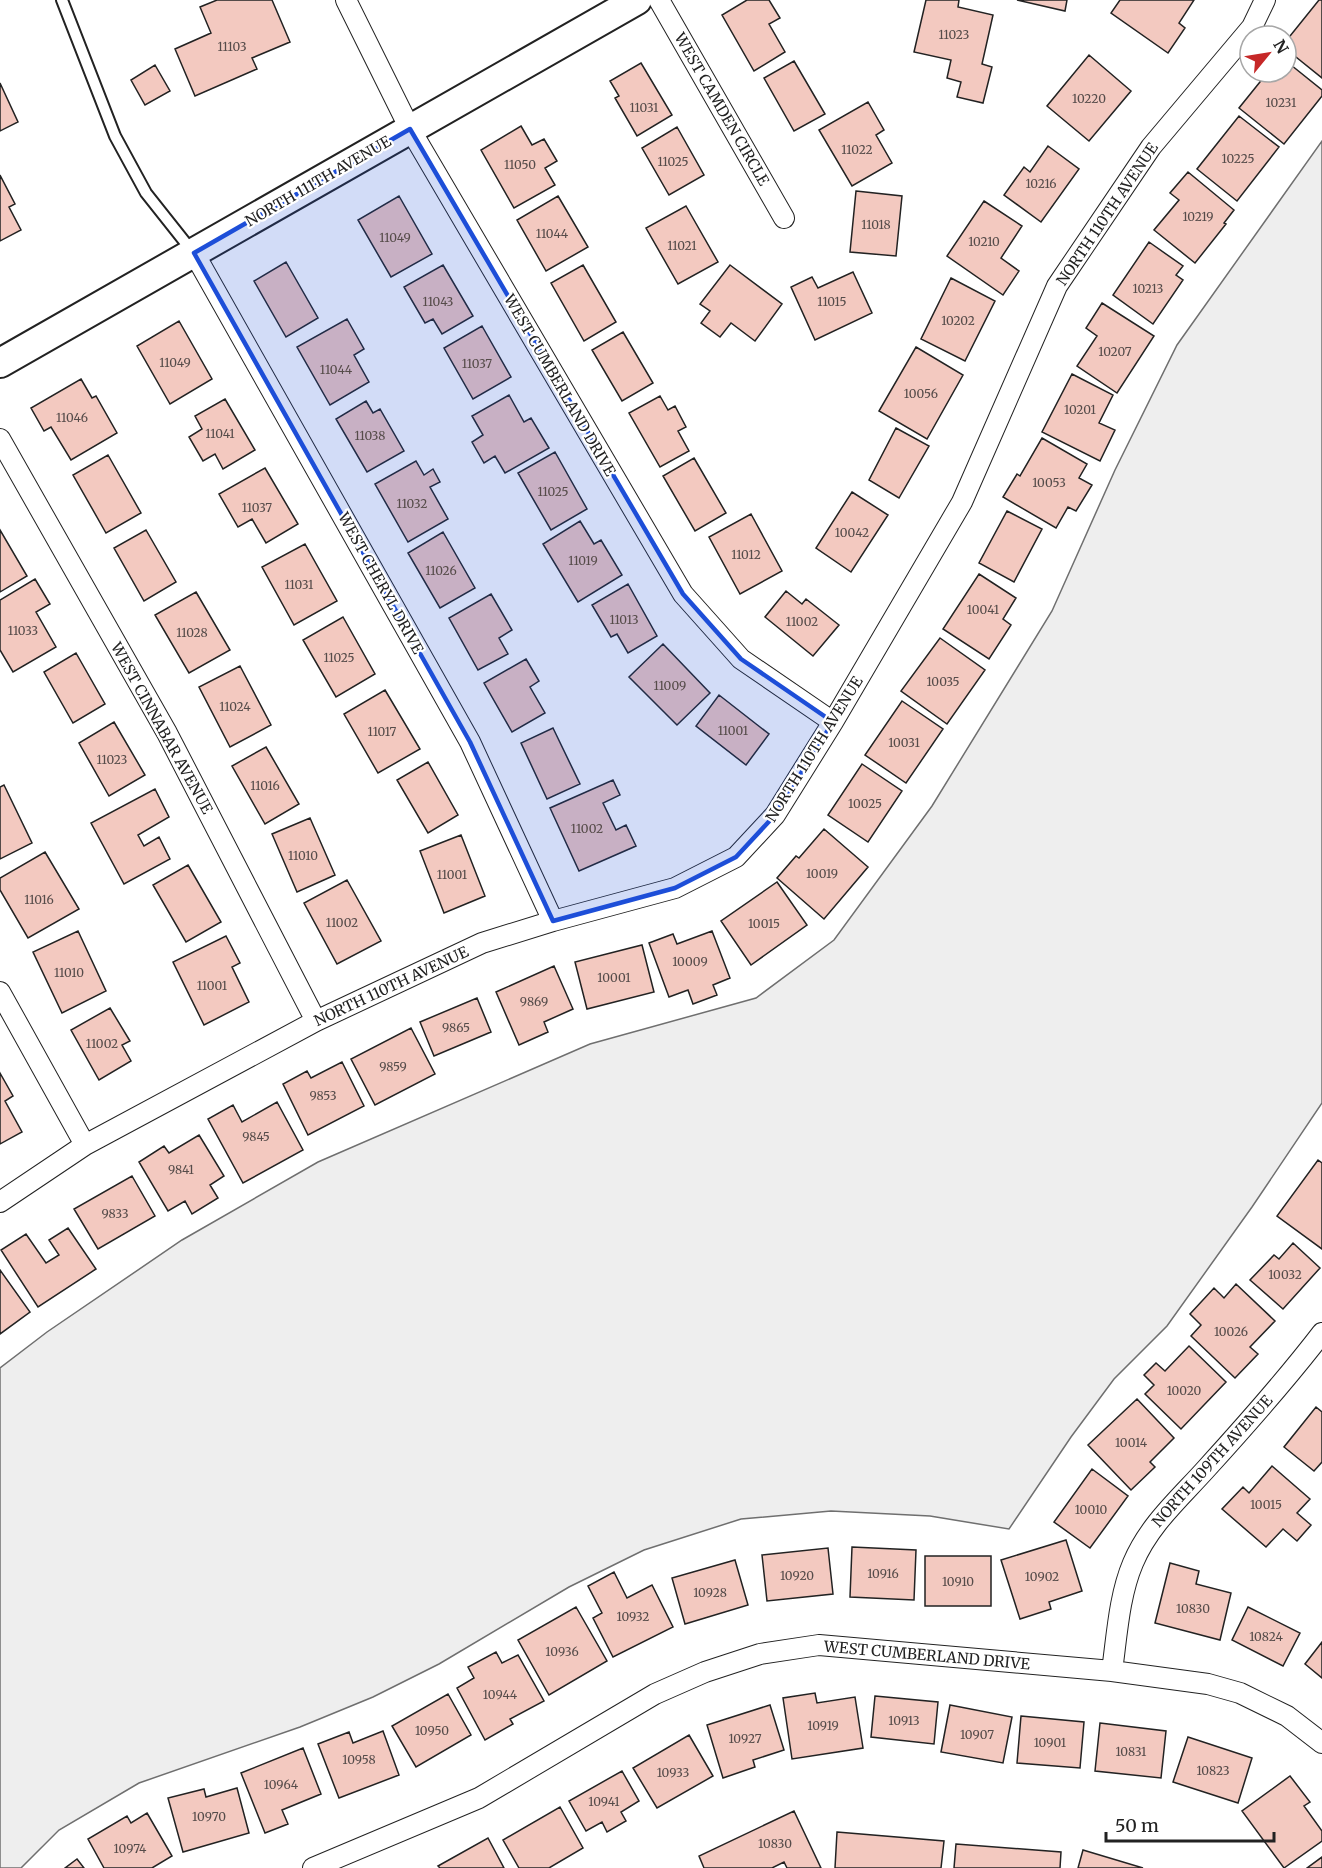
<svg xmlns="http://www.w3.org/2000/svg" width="1322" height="1868" font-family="Merriweather,serif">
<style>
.green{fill:#eee;stroke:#6f6f6f;stroke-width:1.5}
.building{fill:#f3c9c0;stroke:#222;stroke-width:1.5}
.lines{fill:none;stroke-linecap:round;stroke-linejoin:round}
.lane-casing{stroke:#222;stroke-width:14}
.street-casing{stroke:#222;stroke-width:22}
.secondary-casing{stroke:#222;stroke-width:32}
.lane{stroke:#fff;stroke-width:10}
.street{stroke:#fff;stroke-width:20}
.secondary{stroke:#fff;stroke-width:28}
.marked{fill:#1d4ed8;fill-opacity:0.2;stroke:#1d4ed8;stroke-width:4.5;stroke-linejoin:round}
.labels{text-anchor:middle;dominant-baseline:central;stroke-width:4.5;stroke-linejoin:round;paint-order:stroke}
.number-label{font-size:12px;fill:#564c4a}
.street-label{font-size:15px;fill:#222;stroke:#fff}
</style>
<rect width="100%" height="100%" fill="#fff"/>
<path class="green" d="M1322,141V1103L1252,1207L1167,1326L1114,1379L1071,1437L1009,1529L930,1516L831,1511L741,1519L644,1550L569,1587L439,1664L373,1697L300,1727L139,1783L59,1830L21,1868H0V1368L47,1332L182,1240L318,1162L590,1044L756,998L834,940L932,806L1052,611L1115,470L1177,345Z"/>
<path class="building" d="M217,0H272L290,42L252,58L257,69L195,96L175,49L211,33L200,7Z
M747,0H769L780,18L769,24L785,52L754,71L722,15Z
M926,0H959L958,7L993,15L982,64L992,67L983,103L957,97L961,82L947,78L951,60L914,52Z
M1017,0H1067L1065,11Z
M1120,0H1194L1179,23L1185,28L1168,53L1111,13Z
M1319,0H1322V78L1286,49V41Z
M1089,55L1131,91L1089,141L1047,106Z
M794,61L825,114L794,131L764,78Z
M1286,61L1322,90V96L1284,144L1239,108L1268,72H1286Z
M641,63L672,115L637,136L615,98L619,96L610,81Z
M155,65L170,91L145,105L131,80Z
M0,83L18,122L0,131Z
M868,102L884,130L876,135L892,163L852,186L819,130Z
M1239,116L1279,147L1237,201L1197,169Z
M521,126L532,145L544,139L557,161L545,168L555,185L514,208L481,150Z
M677,127L704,175L669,195L642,148Z
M1048,146L1079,169L1041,222L1004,195L1024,167L1030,172Z
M1188,172L1234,210L1224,223L1226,224L1195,263L1154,230L1179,200L1170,193Z
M0,175L15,204L9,207L21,230L0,241Z
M856,191L902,196L896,256L850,252Z
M399,196L432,254L391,277L358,220Z
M558,196L588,247L546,271L517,220Z
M984,201L1022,226L1001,258L1019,271L1003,295L947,256Z
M686,206L718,262L678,284L646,228Z
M1149,242L1183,266L1176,275L1183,280L1153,324L1113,295Z
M286,262L318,318L286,337L254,281Z
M443,265L473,316L442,334L433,319L425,323L404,287Z
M583,265L616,322L584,341L551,283Z
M730,265L782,304L755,341L731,323L720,337L701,323L710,311L700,304Z
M853,272L872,313L815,340L791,287L812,277L818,288Z
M951,278L995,301L965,361L921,339Z
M1102,303L1154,336L1117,393L1077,366L1097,336L1086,328Z
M347,319L364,349L354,355L369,382L330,405L297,347Z
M179,321L212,379L170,404L137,346Z
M482,326L511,377L473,399L444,348Z
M623,332L653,383L622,401L592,350Z
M916,347L963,375L927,439L879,411Z
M1072,374L1113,395L1099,423L1115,430L1100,461L1042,432Z
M81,379L92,398L96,396L117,433L71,460L51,427L44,431L31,408Z
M509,395L524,422L531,418L549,448L505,473L495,456L484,463L472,442L483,435L472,416Z
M660,396L668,410L675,406L686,427L678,431L689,451L660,467L629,413Z
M225,399L255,450L223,469L215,454L203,461L189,437L202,429L195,416Z
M366,401L373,413L380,409L404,451L367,472L336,419Z
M896,428L929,446L899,498L869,480Z
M1042,438L1087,464L1079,478L1092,485L1076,511L1068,507L1056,528L1003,497L1017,474L1020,476Z
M555,452L587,509L551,530L518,473Z
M108,455L141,513L106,533L73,475Z
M694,458L726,513L695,531L663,476Z
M416,461L424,475L433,469L440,482L430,487L448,519L408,542L375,484Z
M265,468L298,524L266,543L252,519L238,527L219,494Z
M852,492L888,515L851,572L816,548Z
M1007,511L1042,529L1014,582L979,563Z
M751,514L782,571L740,594L709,537Z
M580,521L594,544L601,540L622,575L578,602L543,544Z
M0,530L27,576L0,592Z
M146,530L176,582L144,601L114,548Z
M443,532L475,588L440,608L408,553Z
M305,544L337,601L294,625L262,567Z
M979,574L1016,598L1003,619L1011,625L989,659L943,629Z
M35,579L50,604L36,612L56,647L13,672L0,650V600Z
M628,584L657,636L628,653L617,634L611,637L592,605Z
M786,591L802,604L806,599L839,625L813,656L765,617Z
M196,592L230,650L189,673L155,615Z
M491,594L512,630L499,638L508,654L478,670L449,618Z
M343,617L375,674L336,697L303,640Z
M940,638L985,670L947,724L901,691Z
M663,644L710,693L677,725L629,677Z
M76,653L105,704L73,723L44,672Z
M526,659L539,681L530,687L545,713L512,732L484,683Z
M240,666L271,725L230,747L199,687Z
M385,690L420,749L378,773L344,714Z
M719,695L769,734L746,765L696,726Z
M902,701L943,729L906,783L865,755Z
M114,722L145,775L109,796L79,743Z
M553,728L580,784L547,799L521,743Z
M266,747L299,804L265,824L232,766Z
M428,762L458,815L428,833L397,780Z
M862,764L902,791L868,842L828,815Z
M613,780L620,795L603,803L616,830L626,825L636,846L579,871L550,808Z
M4,785L32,843L0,859V787Z
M155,789L169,817L138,835L144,846L159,837L170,859L124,884L91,823Z
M310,818L335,875L297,892L272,834Z
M824,829L868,867L824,919L777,878L796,856L799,858Z
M461,835L485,896L444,913L420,851Z
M45,852L79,909L28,938L0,890V878Z
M188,865L221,922L186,942L153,885Z
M347,880L381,941L337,964L304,903Z
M777,882L807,925L751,965L721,921Z
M78,931L106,991L62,1013L33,952Z
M712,931L730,978L713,985L717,995L693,1004L688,990L669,997L649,943L673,934L677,944Z
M226,936L240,963L232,967L249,1002L204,1025L173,962Z
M642,945L654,992L587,1009L575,962Z
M554,966L573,1009L544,1022L548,1032L519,1045L496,992Z
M477,998L491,1032L434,1056L420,1022Z
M110,1008L130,1041L122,1045L131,1061L99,1080L71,1030Z
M411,1028L435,1074L375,1105L351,1059Z
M342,1062L364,1106L308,1135L283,1084L307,1071L311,1078Z
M0,1073L13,1096L5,1101L22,1132L0,1144Z
M277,1102L303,1150L243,1183L208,1119L233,1105L242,1122Z
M199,1135L224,1176L210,1185L218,1198L192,1214L185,1201L168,1211L139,1162L164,1146L169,1153Z
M1318,1160L1322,1163V1249L1277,1216Z
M132,1176L155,1216L98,1249L74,1209Z
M68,1228L96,1269L38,1307L1,1250L26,1234L46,1263L59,1255L49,1240Z
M1293,1243L1320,1268L1283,1309L1250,1280L1274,1255L1279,1259Z
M0,1270L30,1312L0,1334Z
M1236,1284L1275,1321L1250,1347L1258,1354L1235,1378L1191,1336L1201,1325L1190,1314L1214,1288L1224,1298Z
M1189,1346L1226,1382L1181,1429L1145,1394L1154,1385L1144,1375L1156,1363L1165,1371Z
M1137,1399L1174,1438L1150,1462L1155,1467L1131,1490L1088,1445Z
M1316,1407L1322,1412V1462L1314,1471L1284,1447Z
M1272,1466L1310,1499L1297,1513L1311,1525L1297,1541L1283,1529L1266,1547L1222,1509L1243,1487L1249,1493Z
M1092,1469L1128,1496L1090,1548L1054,1522Z
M1066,1540L1082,1591L1049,1602L1051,1609L1020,1619L1001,1560Z
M852,1547L916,1550L914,1600L850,1597Z
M828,1548L833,1594L767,1601L762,1555Z
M925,1556H991V1606H925Z
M735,1560L748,1605L685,1624L672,1578Z
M1170,1563L1199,1571L1196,1584L1231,1593L1220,1640L1155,1623Z
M614,1572L627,1598L652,1585L673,1627L613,1657L593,1618L602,1613L588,1586Z
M576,1607L607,1661L549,1695L518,1640Z
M1248,1607L1300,1633L1283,1666L1232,1640Z
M1322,1642V1678L1305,1664Z
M496,1652L502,1663L518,1655L544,1701L510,1719L513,1724L485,1740L457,1688L474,1678L468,1667Z
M815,1693L817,1703L855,1697L863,1748L792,1759L783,1698Z
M448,1694L471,1735L416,1767L392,1726Z
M875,1696L938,1702L934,1744L871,1737Z
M770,1705L784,1750L753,1760L755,1767L723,1778L707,1725Z
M950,1705L1012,1717L1003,1763L941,1752Z
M1021,1716L1084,1722L1080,1768L1017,1763Z
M1100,1723L1166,1731L1161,1778L1095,1771Z
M383,1731L399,1775L339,1798L318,1744L349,1732L353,1743Z
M689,1735L713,1776L657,1808L633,1768Z
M1188,1737L1252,1758L1238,1803L1173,1782Z
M303,1748L321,1794L282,1810L288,1824L265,1833L241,1773Z
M622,1771L639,1801L621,1812L626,1821L607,1832L602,1822L586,1831L569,1801Z
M1290,1776L1310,1802L1304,1806L1322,1831V1841L1284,1868L1242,1811Z
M237,1788L249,1833L183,1852L168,1798L204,1789L206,1797Z
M560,1807L583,1848L549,1868H519L503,1840Z
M794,1811L821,1868H787L784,1862L772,1868H704L699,1856Z
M147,1813L172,1856L152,1868H104L88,1839L127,1816L131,1823Z
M837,1832L944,1841L941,1868H835Z
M488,1838L504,1868H440L438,1866Z
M956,1844L1061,1852L1060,1868H954Z
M1083,1850L1143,1868H1078Z
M1322,1857V1868H1307Z
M77,1859L84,1868H65Z"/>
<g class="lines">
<defs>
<path id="lane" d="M62,0L115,136L146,193L192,251"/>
<path id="street" d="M346,0L410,129L683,594L741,659L833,722
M659,0L784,218
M194,253L470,742L553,921
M0,439L167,733L316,1021
M0,992L85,1145
M0,1202L85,1145L316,1021L482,943L553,921L675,888L736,857L775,815L833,722L962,502L1057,286L1151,147L1252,27L1265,0
M1112,1671C1117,1635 1119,1596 1133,1563C1149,1525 1179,1499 1206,1469C1246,1425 1286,1380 1322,1333
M313,1868L479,1798L655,1694L705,1672L760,1654L819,1645L1112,1671L1208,1684L1240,1693L1287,1716L1322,1743"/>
<path id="secondary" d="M0,363L637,0"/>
</defs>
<use href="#lane" class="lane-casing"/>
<use href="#street" class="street-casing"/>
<use href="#secondary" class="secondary-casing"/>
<use href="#lane" class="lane"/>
<use href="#street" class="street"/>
<use href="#secondary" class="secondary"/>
</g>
<path class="marked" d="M410,129L683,594L741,659L833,722L775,815L736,857L675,888L553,921L470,742L194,253Z"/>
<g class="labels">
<g class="number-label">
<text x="954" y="34">11023</text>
<text x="232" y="46">11103</text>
<text x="1089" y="98">10220</text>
<text x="1281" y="102">10231</text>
<text x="644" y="107">11031</text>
<text x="857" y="149">11022</text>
<text x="1238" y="158">10225</text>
<text x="673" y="161">11025</text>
<text x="520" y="164">11050</text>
<text x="1041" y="183">10216</text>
<text x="1198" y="216">10219</text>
<text x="876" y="224">11018</text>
<text x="552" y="233">11044</text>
<text x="395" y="237">11049</text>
<text x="984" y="241">10210</text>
<text x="682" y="245">11021</text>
<text x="1148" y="288">10213</text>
<text x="438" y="301">11043</text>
<text x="832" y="301">11015</text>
<text x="958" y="320">10202</text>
<text x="1115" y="351">10207</text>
<text x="175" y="362">11049</text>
<text x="477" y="363">11037</text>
<text x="336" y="369">11044</text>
<text x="921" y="393">10056</text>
<text x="1080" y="409">10201</text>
<text x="72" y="417">11046</text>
<text x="220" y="433">11041</text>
<text x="370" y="435">11038</text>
<text x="1049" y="482">10053</text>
<text x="553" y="491">11025</text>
<text x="412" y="503">11032</text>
<text x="257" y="507">11037</text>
<text x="852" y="532">10042</text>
<text x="746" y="554">11012</text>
<text x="583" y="560">11019</text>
<text x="441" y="570">11026</text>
<text x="299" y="584">11031</text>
<text x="983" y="609">10041</text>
<text x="624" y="619">11013</text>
<text x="802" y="621">11002</text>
<text x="23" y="630">11033</text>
<text x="192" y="632">11028</text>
<text x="339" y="657">11025</text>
<text x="943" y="681">10035</text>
<text x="670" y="685">11009</text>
<text x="235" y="706">11024</text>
<text x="733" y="730">11001</text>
<text x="382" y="731">11017</text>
<text x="904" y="742">10031</text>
<text x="112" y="759">11023</text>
<text x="265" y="785">11016</text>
<text x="865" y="803">10025</text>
<text x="587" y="828">11002</text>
<text x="303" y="855">11010</text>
<text x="822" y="873">10019</text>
<text x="452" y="874">11001</text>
<text x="39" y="899">11016</text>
<text x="342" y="922">11002</text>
<text x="764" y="923">10015</text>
<text x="690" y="961">10009</text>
<text x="69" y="972">11010</text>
<text x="614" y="977">10001</text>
<text x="212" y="985">11001</text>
<text x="534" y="1001">9869</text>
<text x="456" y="1027">9865</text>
<text x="102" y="1043">11002</text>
<text x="393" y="1066">9859</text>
<text x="323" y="1095">9853</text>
<text x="256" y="1136">9845</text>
<text x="181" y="1169">9841</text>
<text x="115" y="1213">9833</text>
<text x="1285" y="1274">10032</text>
<text x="1231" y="1331">10026</text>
<text x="1184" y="1390">10020</text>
<text x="1131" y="1442">10014</text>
<text x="1266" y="1504">10015</text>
<text x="1091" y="1509">10010</text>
<text x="883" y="1573">10916</text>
<text x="797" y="1575">10920</text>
<text x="1042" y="1576">10902</text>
<text x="958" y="1581">10910</text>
<text x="710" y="1592">10928</text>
<text x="1193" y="1608">10830</text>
<text x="633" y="1616">10932</text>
<text x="1266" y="1636">10824</text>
<text x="562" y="1651">10936</text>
<text x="500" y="1694">10944</text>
<text x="904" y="1720">10913</text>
<text x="823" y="1725">10919</text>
<text x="432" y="1730">10950</text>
<text x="977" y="1734">10907</text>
<text x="745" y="1738">10927</text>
<text x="1050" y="1742">10901</text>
<text x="1131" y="1751">10831</text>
<text x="359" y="1759">10958</text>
<text x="1213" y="1770">10823</text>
<text x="673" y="1772">10933</text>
<text x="281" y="1784">10964</text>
<text x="604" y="1801">10941</text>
<text x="209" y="1816">10970</text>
<text x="775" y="1843">10830</text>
<text x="130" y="1848">10974</text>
</g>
<g class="street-label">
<text transform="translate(722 109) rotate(60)">WEST CAMDEN CIRCLE</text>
<text transform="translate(318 181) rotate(-30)">NORTH 111TH AVENUE</text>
<text transform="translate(1107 214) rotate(-56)">NORTH 110TH AVENUE</text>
<text transform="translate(560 385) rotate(60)">WEST CUMBERLAND DRIVE</text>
<text transform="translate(381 583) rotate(61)">WEST CHERYL DRIVE</text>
<text transform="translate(162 728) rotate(61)">WEST CINNABAR AVENUE</text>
<text transform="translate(814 749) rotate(-58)">NORTH 110TH AVENUE</text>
<text transform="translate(391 986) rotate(-25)">NORTH 110TH AVENUE</text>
<text transform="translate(1212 1461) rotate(-48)">NORTH 109TH AVENUE</text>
<text transform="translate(927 1655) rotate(5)">WEST CUMBERLAND DRIVE</text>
</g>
</g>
<g transform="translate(1268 54) rotate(60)"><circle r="28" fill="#ffffff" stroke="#a7a7a7" stroke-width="1.5"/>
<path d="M0-4.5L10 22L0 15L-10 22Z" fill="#c62828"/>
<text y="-9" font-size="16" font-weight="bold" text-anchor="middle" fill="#222222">N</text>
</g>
<path d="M1106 1832v9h168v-9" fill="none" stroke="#222222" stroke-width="3"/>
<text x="1115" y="1832" font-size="18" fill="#222222" stroke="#ffffff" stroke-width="4.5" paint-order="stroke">50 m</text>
</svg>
